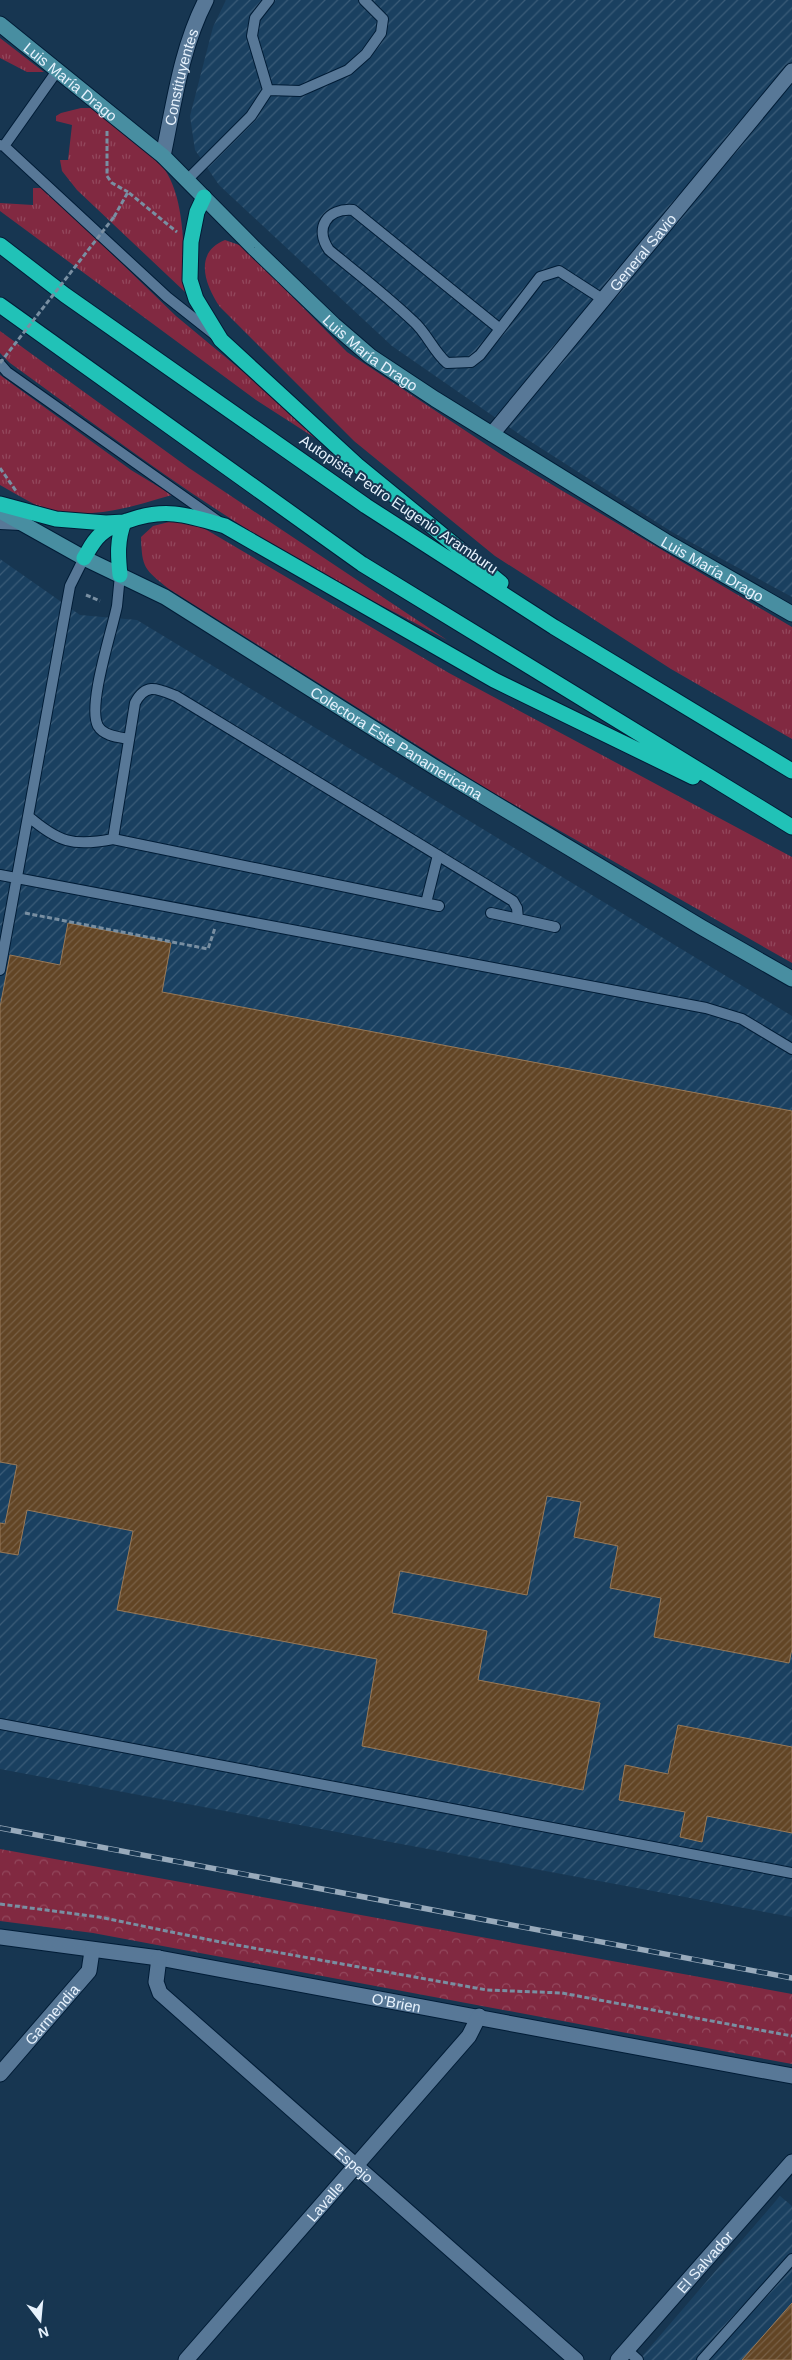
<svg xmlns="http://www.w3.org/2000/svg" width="792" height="2360" font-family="Helvetica,sans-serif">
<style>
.industrial{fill:url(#industrial-furrows)}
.grass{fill:url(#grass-tufts)}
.forest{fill:url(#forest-crowns)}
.building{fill:url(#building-hatch);stroke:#987958}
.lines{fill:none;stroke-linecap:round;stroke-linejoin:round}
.lane-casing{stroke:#001c36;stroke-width:12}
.street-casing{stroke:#001c36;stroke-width:17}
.secondary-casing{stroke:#001c36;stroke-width:17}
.highway-casing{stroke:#001c36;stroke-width:17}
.path{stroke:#798fa2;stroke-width:3;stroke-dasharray:5 2.5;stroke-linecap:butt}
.lane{stroke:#587897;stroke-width:10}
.street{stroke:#587897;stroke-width:15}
.secondary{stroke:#488ea1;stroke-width:15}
.highway{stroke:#21c2b7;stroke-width:15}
.rail-casing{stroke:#98aabb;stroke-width:5.5}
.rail{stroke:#173651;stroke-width:4;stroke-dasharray:11;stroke-linecap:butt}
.path-bridge{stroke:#798fa2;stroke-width:3;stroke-dasharray:5 2.5;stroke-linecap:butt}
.labels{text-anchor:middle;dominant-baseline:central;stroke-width:4;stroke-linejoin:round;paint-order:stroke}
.street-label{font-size:15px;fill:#e7f2fd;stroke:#173651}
</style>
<defs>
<pattern id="industrial-furrows" width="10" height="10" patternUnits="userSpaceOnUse" patternTransform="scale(1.25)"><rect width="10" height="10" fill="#1a4060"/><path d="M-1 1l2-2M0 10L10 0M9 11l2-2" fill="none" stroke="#3b5c78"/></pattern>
<pattern id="grass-tufts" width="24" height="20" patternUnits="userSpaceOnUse" patternTransform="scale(1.25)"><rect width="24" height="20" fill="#812941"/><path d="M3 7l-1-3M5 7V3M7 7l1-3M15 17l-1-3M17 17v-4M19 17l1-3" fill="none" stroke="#93485d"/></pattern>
<pattern id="forest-crowns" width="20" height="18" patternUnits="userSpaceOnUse" patternTransform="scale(1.25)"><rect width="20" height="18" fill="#812941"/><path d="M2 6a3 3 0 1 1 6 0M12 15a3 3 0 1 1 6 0" fill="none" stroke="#93485d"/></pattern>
<pattern id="building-hatch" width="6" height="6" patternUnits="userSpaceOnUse" patternTransform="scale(1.25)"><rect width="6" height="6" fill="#624525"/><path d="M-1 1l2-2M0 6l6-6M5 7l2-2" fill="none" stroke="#786046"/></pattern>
</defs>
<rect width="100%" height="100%" fill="#173651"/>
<path class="industrial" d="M226,0H792V597L672,532L522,436L392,346L219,185L195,150L190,116L213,27Z
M0,559L80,615L137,620L792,1016V1917L0,1769Z
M780,2196L792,2206V2360H639Z"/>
<path class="grass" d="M0,38L44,72H27L0,58Z
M81,108H95C115,125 138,141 157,160C187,190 183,252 185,292L77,190L62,171L60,160H68L72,125L56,121V116L61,113Z
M33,188H41L53,197L176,316L313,430L315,438L256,400L0,211V203L33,205Z
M225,240L242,246L347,352L502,455L792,627V739L671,669L495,556L354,441L220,307C204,284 194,252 225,240Z
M0,331L189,468L447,640C377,603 305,567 239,524C160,474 86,418 10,363L0,353Z
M0,375L131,470L172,495C127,508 80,524 34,504C22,498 11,491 0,485Z
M173,521L200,526L449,673L792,857V963L490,791L169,589C144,569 142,568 141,537L153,526Z"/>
<path class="forest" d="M0,1849L792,1994V2064L93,1933L0,1921Z"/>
<path class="building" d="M68,923L171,943L162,992L792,1111V1649L789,1663L654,1637L661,1598L610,1588L618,1546L574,1537L581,1502L547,1496L527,1595L400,1571L392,1613L487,1631L478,1680L600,1703L583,1790L362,1746L377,1659L117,1610L133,1531L27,1510L18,1555L0,1552V1523L5,1524L17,1465L0,1462V1007L10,955L60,965Z
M678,1725L792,1747V1833L707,1816L702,1842L680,1837L685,1812L619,1800L625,1765L668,1774Z
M792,2303V2360H742Z"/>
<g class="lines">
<defs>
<path id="lane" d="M268,90L300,91L348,70L366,54L381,33L383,19L364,0
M0,145L4,146L167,297L215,335
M4,146L57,71
M187,180L251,116L268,90L252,36L255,18L269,0
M500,329L353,210C327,208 314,228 329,250C357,273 387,296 413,321C427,333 433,351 447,363L471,362L480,355L540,277L559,271L604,300
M0,364L7,372L218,521
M0,524L21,525
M120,575C119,585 118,596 117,606C112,631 87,706 98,726C104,736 118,737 129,739
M28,816C58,842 73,847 113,839L439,906
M113,839L135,703C146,682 158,689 176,696L513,901L517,908L518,919
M0,875L706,1008L742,1019L792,1049
M426,903L438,855
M491,913L555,927
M0,970L70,586L84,558
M0,1724L792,1873
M627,2350L638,2360
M702,2360L792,2259"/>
<g id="street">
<path id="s1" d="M163,156C174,104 181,48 206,0"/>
<path id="s2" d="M492,434L792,71"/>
<path id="s3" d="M0,1937L159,1958L792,2076"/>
<path id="s4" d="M159,1958L156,1982L160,1993L576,2360"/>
<path id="s5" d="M0,2074L89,1971L92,1951"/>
<path id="s6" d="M186,2360L469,2036L479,2016"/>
<path id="s7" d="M618,2360L792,2162"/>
</g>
<g id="secondary">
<path id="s8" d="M0,24L163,156L254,248L334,325L370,356L435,399L665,541L792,614"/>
<path id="s9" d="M0,511L84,558L165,597L436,768L701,927L792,979"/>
</g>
<path id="highway" d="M204,197L197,212L191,242L190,280L196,299L221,340L357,465L501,583
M0,245L65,295L366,506L554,627L792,771
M0,305L362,564L792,827
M0,504L56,519L106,523L124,522C117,540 118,556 120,575
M84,558C89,550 93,541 100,535C107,528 117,524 127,521C165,507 188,515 225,526L494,680L693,777"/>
</defs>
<use href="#lane" class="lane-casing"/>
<use href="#street" class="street-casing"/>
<use href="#secondary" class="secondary-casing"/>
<use href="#highway" class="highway-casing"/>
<path class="path" d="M107,131V176L112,183L128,192
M114,217L128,192L177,232
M0,468L16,491
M86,595L100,601
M25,913L208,949L215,928
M0,1904L99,1917L220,1942L487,1990L562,1993L792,2036"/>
<use href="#lane" class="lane"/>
<use href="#street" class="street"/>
<use href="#secondary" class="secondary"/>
<use href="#highway" class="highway"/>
<defs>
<path id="rail" d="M0,1828L792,1978"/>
</defs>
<use href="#rail" class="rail-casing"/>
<use href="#rail" class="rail"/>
<path class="path-bridge" d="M0,363L114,217"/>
</g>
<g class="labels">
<g class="street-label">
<text stroke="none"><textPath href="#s1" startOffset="81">Constituyentes</textPath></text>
<text stroke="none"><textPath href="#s8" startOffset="91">Luis María Drago</textPath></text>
<text stroke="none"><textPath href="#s2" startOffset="236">General Savio</textPath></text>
<text stroke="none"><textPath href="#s8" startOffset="496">Luis María Drago</textPath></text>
<text transform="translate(399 504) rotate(34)">Autopista Pedro Eugenio Aramburu</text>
<text stroke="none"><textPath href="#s8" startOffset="901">Luis María Drago</textPath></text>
<text stroke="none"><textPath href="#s9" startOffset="460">Colectora Este Panamericana</textPath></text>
<text stroke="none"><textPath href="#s3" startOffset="402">O'Brien</textPath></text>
<text stroke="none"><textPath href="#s5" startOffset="79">Garmendia</textPath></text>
<text stroke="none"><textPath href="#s4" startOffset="295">Espejo</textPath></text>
<text stroke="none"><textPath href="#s6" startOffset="211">Lavalle</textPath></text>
<text stroke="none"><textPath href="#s7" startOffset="131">El Salvador</textPath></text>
</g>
</g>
<g transform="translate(40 2320) rotate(164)" stroke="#173651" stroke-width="4" paint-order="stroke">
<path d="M0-4L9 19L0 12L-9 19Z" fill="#e7f2fd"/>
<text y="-8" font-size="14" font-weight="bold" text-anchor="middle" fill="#e7f2fd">N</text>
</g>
</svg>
